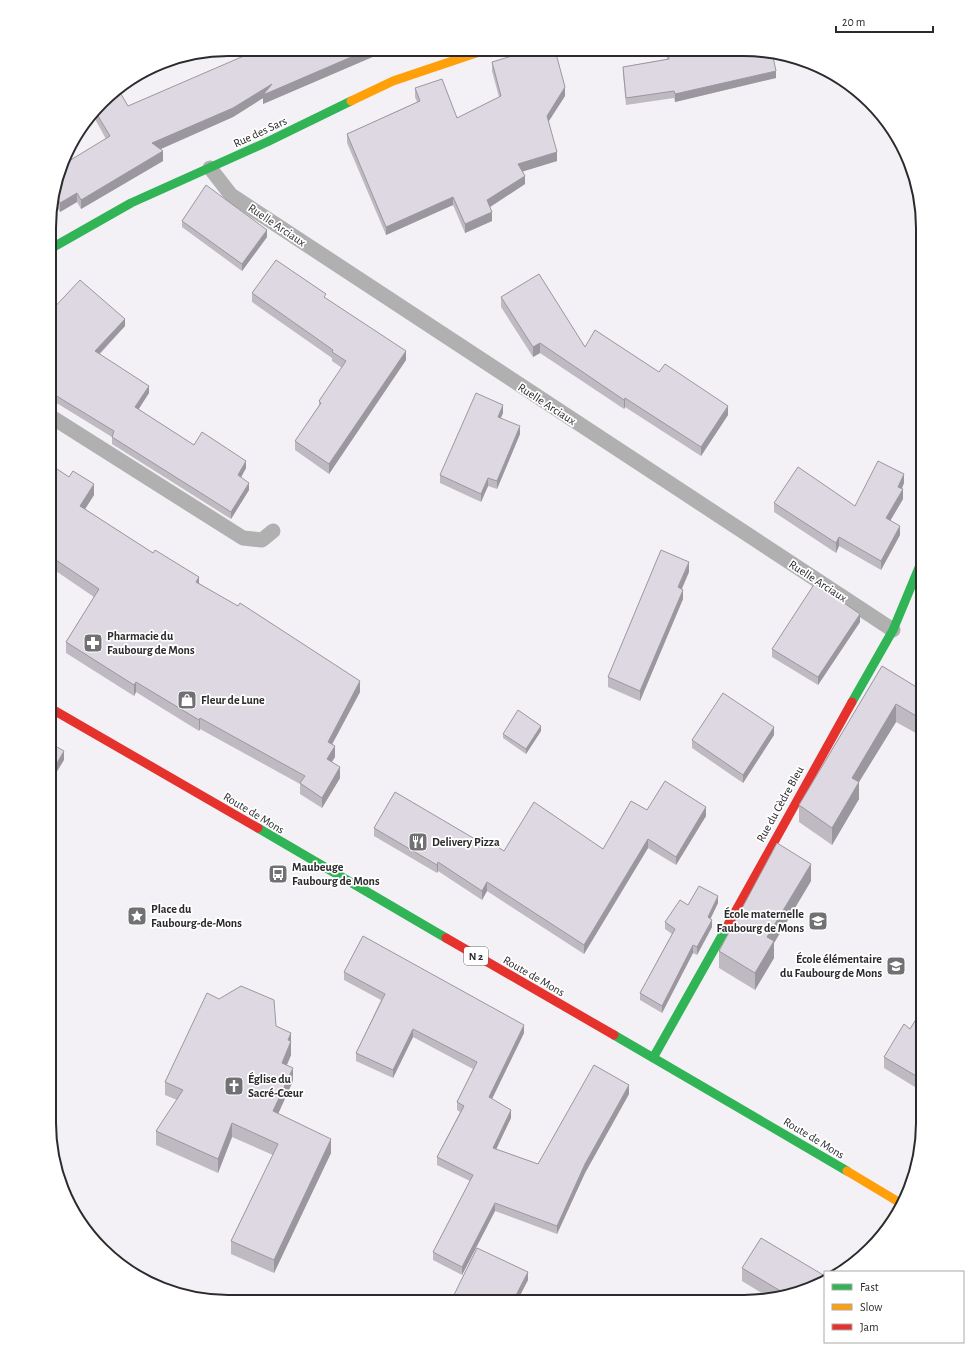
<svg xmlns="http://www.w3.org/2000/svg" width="972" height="1351" font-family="'Alegreya Sans',sans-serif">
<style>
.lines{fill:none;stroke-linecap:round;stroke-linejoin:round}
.lane{stroke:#b0b0b0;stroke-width:15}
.fast{stroke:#30b455;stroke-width:9}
.slow{stroke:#ff9f0a;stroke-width:9}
.jam{stroke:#e5322d;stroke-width:9}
.wall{fill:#bfbac2}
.shaded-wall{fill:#9b979e}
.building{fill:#ded8e2;stroke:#9b979e}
.labels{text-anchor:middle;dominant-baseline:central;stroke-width:3.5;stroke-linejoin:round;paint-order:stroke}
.shield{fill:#fff;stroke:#6b6a6b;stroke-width:1}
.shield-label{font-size:11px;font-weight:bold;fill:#2b2a2c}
.street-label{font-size:12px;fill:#2b2a2c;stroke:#fff}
.poi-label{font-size:12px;font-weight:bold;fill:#2b2a2c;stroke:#fff;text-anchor:start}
.rim{fill:none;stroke:#2b2a2c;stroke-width:2}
</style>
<rect width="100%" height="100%" fill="#f3f1f5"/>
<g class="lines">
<path class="lane" d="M210,168L231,195L893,630
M50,416L243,538L262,540L273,531"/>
<path class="fast" d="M50,249L131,203L267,142L351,101
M852,702L893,630L923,558
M258,828L446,938
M614,1035L847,1171
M653,1058L729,923"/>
<path class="slow" d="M351,101L393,81L485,50
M847,1171L902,1204"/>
<path class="jam" d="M50,708L258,828
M729,923L852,702
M446,938L614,1035"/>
</g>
<path class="wall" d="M391,49L263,104V98L233,117L160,149L163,161L81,209L77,202L60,212L52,200L64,164L106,139L95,119V112L110,93L128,106Z
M665,50L768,51L776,78L675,102L674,98L626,105L623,74V67L667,59Z
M540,54L565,96L548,122L557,161L523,171L525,184L490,207L492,221L465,233L453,205L386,235L347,143V134L417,102L415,97V88L457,118L499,97L492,71V62Z
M182,221L267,237L242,271L182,227Z
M252,293L326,298L406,360L329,474L295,450V441L319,406V401L342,368L332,361V358L252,302Z
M501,297L585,347L659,372L728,415L701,456L625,407L624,409L540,353L533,357L501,307Z
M50,312L125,326L100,354L149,393L138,409L194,445L246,468L241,477L249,490L231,519L112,444V437L50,399Z
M503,413L500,418L520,434L497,489L488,486L481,502L440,483V475Z
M50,466L69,477L94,495L85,509L199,583L360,692L332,744L335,757L332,762L340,778L322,808L300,794V784L200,729L199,731L136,692L134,696L66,653V642L94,597L50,567Z
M904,483L902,489L903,499L890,521L900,535L881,570L839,546L836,553L774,512V503L855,506Z
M689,572L682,589L683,599L640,701L608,687V677Z
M860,622L818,685L772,657V649Z
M882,666L923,691V737L896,722L859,782V799L832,845L799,822V805Z
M541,731L526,754L503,738V734Z
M774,735L743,783L692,748V740Z
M647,810L706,816L676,865L648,848L584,954L487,891L482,900L438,871L437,873L374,836V828L480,842L504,851L603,849Z
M811,881L774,943V958L755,990L719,968V951Z
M718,903L710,919L712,927L697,955L693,953L662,1013L640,1000V993L672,934L665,929V922L688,905Z
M344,972L524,1033L492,1099L511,1118L496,1149L538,1164L629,1094L585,1173L557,1234L495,1211L462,1275L433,1260V1252L470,1181L437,1165V1157L460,1112L457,1110V1102L473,1069L413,1037L393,1078L356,1061V1053L381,1000L344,980Z
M923,1008V1092L884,1068V1057L910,1029Z
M276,1026L291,1033V1055L287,1065L293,1081L278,1114L331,1153L274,1273L231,1254V1241L273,1155L232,1137L218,1173L156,1145V1131L177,1100L165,1095V1082Z
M742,1268L823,1284L768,1297L742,1281Z
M528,1280L517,1301H451Z"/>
<path class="shaded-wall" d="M370,49H391L263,104V98L233,117L152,153V143L272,84Z
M776,71V78L675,102V94Z
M565,87V96L547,124V116Z
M163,151V161L81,209V200Z
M557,152V161L518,173V164Z
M525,176V184L487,209V200Z
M77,193V202L60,212V203Z
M453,197V205L386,235V227Z
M492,212V221L465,233V224Z
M267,230V237L242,271V264Z
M125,319V326L95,358V351Z
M540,343V353L533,357V347Z
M406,351V360L329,474V464Z
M149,386V393L135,415V407Z
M625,398V407L624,409V400Z
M503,405V413L498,425V417Z
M728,406V415L701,456V447Z
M520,426V434L497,489V481Z
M246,461V468L238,483V475Z
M904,474V483L898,496V487Z
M488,478V486L481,502V494Z
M249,483V490L231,519V512Z
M94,484V495L80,517V506Z
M903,489V499L886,528V518Z
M900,526V535L881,570V561Z
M839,537V546L836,553V543Z
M689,562V572L678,597V587Z
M199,577V588L196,582Z
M683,590V599L640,701V691Z
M860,614V622L818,685V677Z
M360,681V692L328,752V742Z
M136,682V692L134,696V685Z
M896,704V722L859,782V799L832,845V828L852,778Z
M200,718V729L199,731V720Z
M541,726V731L526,754V749Z
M774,727V735L743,783V775Z
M335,746V757L327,769V759Z
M64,751V760L50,783V775Z
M340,767V778L322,808V798Z
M706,807V816L676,865V857Z
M648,839V848L584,954V945Z
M438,862V871L437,873V865Z
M811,864V881L774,943V958L755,990V973L767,937Z
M487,882V891L482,900V891Z
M718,896V903L708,924V917Z
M712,920V927L697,955V947Z
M693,945V953L662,1013V1006Z
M524,1025V1033L489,1105V1097Z
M413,1029V1037L393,1078V1070Z
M291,1033V1055L282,1076V1063L288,1040Z
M293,1068V1081L273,1125V1111Z
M629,1085V1094L585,1173L557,1234V1226L585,1164Z
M511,1110V1118L493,1156V1148Z
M232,1123V1137L218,1173V1159Z
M331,1139V1153L274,1273V1260Z
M495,1203V1211L462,1275V1267Z
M528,1272V1280L517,1301H513Z"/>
<path class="building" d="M260,49H370L263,95L272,84L233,108L152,143L163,151L81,200L77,193L60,203L54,194L64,164L110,136L95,111L110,93L118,89L128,106Z
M532,50H539L540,54L555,50L565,87L547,116L557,152L518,164L525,176L487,200L492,212L465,224L453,197L386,227L347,134L420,101L415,88L442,79L457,118L501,96L492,62Z
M667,50L768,51L772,52L776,71L675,94L674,91L626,98L623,67L669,59Z
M206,185L267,230L242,264L182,221Z
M276,260L326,294L324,297L406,351L329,464L295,441L321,403L319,401L346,361L332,352L333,350L252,293Z
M539,274L585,347L595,330L659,372L665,364L728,406L701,447L625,398L624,400L540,343L533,347L501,297Z
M80,280L125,319L95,351L149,386L135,407L194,445L202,432L246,461L238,475L249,483L231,512L112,437L114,431L50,392V312Z
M476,393L503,405L498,417L520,426L497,481L488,478L481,494L440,475Z
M878,461L904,474L898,487L903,489L886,518L900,526L881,561L839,537L836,543L774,503L798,467L855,506Z
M51,465L69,477L73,471L94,484L80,506L153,553L155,550L199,577L196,582L238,606L240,603L360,681L328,742L335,746L327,759L340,767L322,798L300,783L305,776L200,718L199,720L136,682L134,685L66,642L99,589L50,556V466Z
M661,550L689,562L678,587L683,590L640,691L608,677Z
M815,583L860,614L818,677L772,649Z
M882,666L923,691V720L896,704L852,778L859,782L832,828L799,805Z
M723,693L774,727L743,775L692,740Z
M518,710L541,726L526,749L503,734Z
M50,743L64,751L50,775Z
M665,781L706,807L676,857L648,839L584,945L487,882L482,891L438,862L437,865L374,828L395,792L480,842L482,837L504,851L534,802L603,849L631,801L647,810Z
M777,843L811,864L767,937L774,941L755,973L719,951Z
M699,886L718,896L708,917L712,920L697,947L693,945L662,1006L640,993L675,929L665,922L680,900L688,905Z
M363,936L524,1025L489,1097L511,1110L493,1148L538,1164L594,1065L629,1085L585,1164L557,1226L495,1203L462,1267L433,1252L473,1175L437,1157L464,1106L457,1102L477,1062L413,1029L393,1070L356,1053L385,994L344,972Z
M241,986L274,1000L276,1026L291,1033L288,1040L291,1041L282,1063L293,1068L273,1111L331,1139L274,1260L231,1241L278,1144L232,1123L218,1159L156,1131L183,1090L165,1082L207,993L219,999Z
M923,1008V1080L884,1057L904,1024L910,1029Z
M761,1238L825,1276V1282L823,1284L784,1293L742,1268Z
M477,1248L528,1272L513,1301H506L498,1298L496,1301H451Z"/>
<defs>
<symbol id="pharmacy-square" viewBox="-11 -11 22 22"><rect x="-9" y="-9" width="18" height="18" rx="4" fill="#717072" stroke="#fff"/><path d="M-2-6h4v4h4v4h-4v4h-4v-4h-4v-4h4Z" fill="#fff"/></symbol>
<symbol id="shop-square" viewBox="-11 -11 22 22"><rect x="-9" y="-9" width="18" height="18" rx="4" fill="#717072" stroke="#fff"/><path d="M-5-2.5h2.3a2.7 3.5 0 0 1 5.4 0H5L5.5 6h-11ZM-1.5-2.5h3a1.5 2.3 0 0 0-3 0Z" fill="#fff"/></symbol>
<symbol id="restaurant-square" viewBox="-11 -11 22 22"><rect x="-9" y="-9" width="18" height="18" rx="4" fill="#717072" stroke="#fff"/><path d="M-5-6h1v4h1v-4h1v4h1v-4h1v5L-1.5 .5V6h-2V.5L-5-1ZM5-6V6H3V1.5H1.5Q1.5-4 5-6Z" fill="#fff"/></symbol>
<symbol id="bus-square" viewBox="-11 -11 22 22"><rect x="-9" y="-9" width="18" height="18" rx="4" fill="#717072" stroke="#fff"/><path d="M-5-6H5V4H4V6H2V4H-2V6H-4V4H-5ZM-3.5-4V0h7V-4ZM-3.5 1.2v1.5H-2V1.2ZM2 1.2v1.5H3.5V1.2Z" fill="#fff"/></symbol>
<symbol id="sight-square" viewBox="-11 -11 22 22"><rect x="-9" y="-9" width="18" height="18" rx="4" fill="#717072" stroke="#fff"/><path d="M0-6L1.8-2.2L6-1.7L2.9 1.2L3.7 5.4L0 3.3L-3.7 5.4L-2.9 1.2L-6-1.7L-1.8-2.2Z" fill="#fff"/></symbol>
<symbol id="school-square" viewBox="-11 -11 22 22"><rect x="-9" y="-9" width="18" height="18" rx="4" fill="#717072" stroke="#fff"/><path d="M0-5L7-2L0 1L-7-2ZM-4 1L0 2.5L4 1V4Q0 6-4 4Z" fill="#fff"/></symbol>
<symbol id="church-square" viewBox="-11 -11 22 22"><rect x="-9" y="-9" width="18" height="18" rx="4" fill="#717072" stroke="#fff"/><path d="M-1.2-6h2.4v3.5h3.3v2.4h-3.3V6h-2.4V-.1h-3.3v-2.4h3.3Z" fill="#fff"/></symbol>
</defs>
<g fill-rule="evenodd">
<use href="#pharmacy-square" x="82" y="632" width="22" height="22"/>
<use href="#shop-square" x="176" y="689" width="22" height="22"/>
<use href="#restaurant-square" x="407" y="831" width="22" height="22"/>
<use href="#bus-square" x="267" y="863" width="22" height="22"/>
<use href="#sight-square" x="126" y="905" width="22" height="22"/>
<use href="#school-square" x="807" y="910" width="22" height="22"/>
<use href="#school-square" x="885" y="955" width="22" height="22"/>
<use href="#church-square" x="223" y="1075" width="22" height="22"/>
</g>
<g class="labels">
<rect class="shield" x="464" y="947" width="24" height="18" rx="3"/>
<g class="shield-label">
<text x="476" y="956">N 2</text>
</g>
<g class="street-label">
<text transform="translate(260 132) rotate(-25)">Rue des Sars</text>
<text transform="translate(277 225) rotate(34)">Ruelle Arciaux</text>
<text transform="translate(547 404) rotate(33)">Ruelle Arciaux</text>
<text transform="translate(818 581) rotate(33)">Ruelle Arciaux</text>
<text transform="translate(780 804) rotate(-61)">Rue du Cèdre Bleu</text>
<text transform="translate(254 813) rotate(31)">Route de Mons</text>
<text transform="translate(534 976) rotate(30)">Route de Mons</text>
<text transform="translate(814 1138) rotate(31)">Route de Mons</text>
</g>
<g class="poi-label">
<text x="107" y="636">Pharmacie du<tspan x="107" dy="14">Faubourg de Mons</tspan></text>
<text x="201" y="700">Fleur de Lune</text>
<text x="432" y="842">Delivery Pizza</text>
<text x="292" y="867">Maubeuge<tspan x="292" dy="14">Faubourg de Mons</tspan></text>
<text x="151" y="909">Place du<tspan x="151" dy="14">Faubourg-de-Mons</tspan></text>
<text x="804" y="914" text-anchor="end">École maternelle<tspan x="804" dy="14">Faubourg de Mons</tspan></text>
<text x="882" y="959" text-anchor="end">École élémentaire<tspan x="882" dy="14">du Faubourg de Mons</tspan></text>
<text x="248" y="1079">Église du<tspan x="248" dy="14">Sacré-Cœur</tspan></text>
</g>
</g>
<path d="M0 0H972V1351H0ZM228 56H744A172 172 0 0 1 916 228V1123A172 172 0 0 1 744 1295H228A172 172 0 0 1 56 1123V228A172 172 0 0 1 228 56Z" fill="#fff" fill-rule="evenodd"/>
<path class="rim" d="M228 56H744A172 172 0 0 1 916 228V1123A172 172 0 0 1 744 1295H228A172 172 0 0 1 56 1123V228A172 172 0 0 1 228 56Z"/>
<rect x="824" y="1271" width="140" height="72" fill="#ffffff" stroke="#aaaaab"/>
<rect x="832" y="1284" width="20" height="6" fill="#30b455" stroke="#aaaaab"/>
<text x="860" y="1291" font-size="12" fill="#2b2a2c">Fast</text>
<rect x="832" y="1304" width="20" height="6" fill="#ff9f0a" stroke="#aaaaab"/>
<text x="860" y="1311" font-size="12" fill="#2b2a2c">Slow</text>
<rect x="832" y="1324" width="20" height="6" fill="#e5322d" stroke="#aaaaab"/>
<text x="860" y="1331" font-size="12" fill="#2b2a2c">Jam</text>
<path d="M836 26v6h97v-6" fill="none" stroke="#2b2a2c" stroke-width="2"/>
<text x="842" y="26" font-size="12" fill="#2b2a2c" stroke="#ffffff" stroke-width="3" paint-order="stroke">20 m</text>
</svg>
